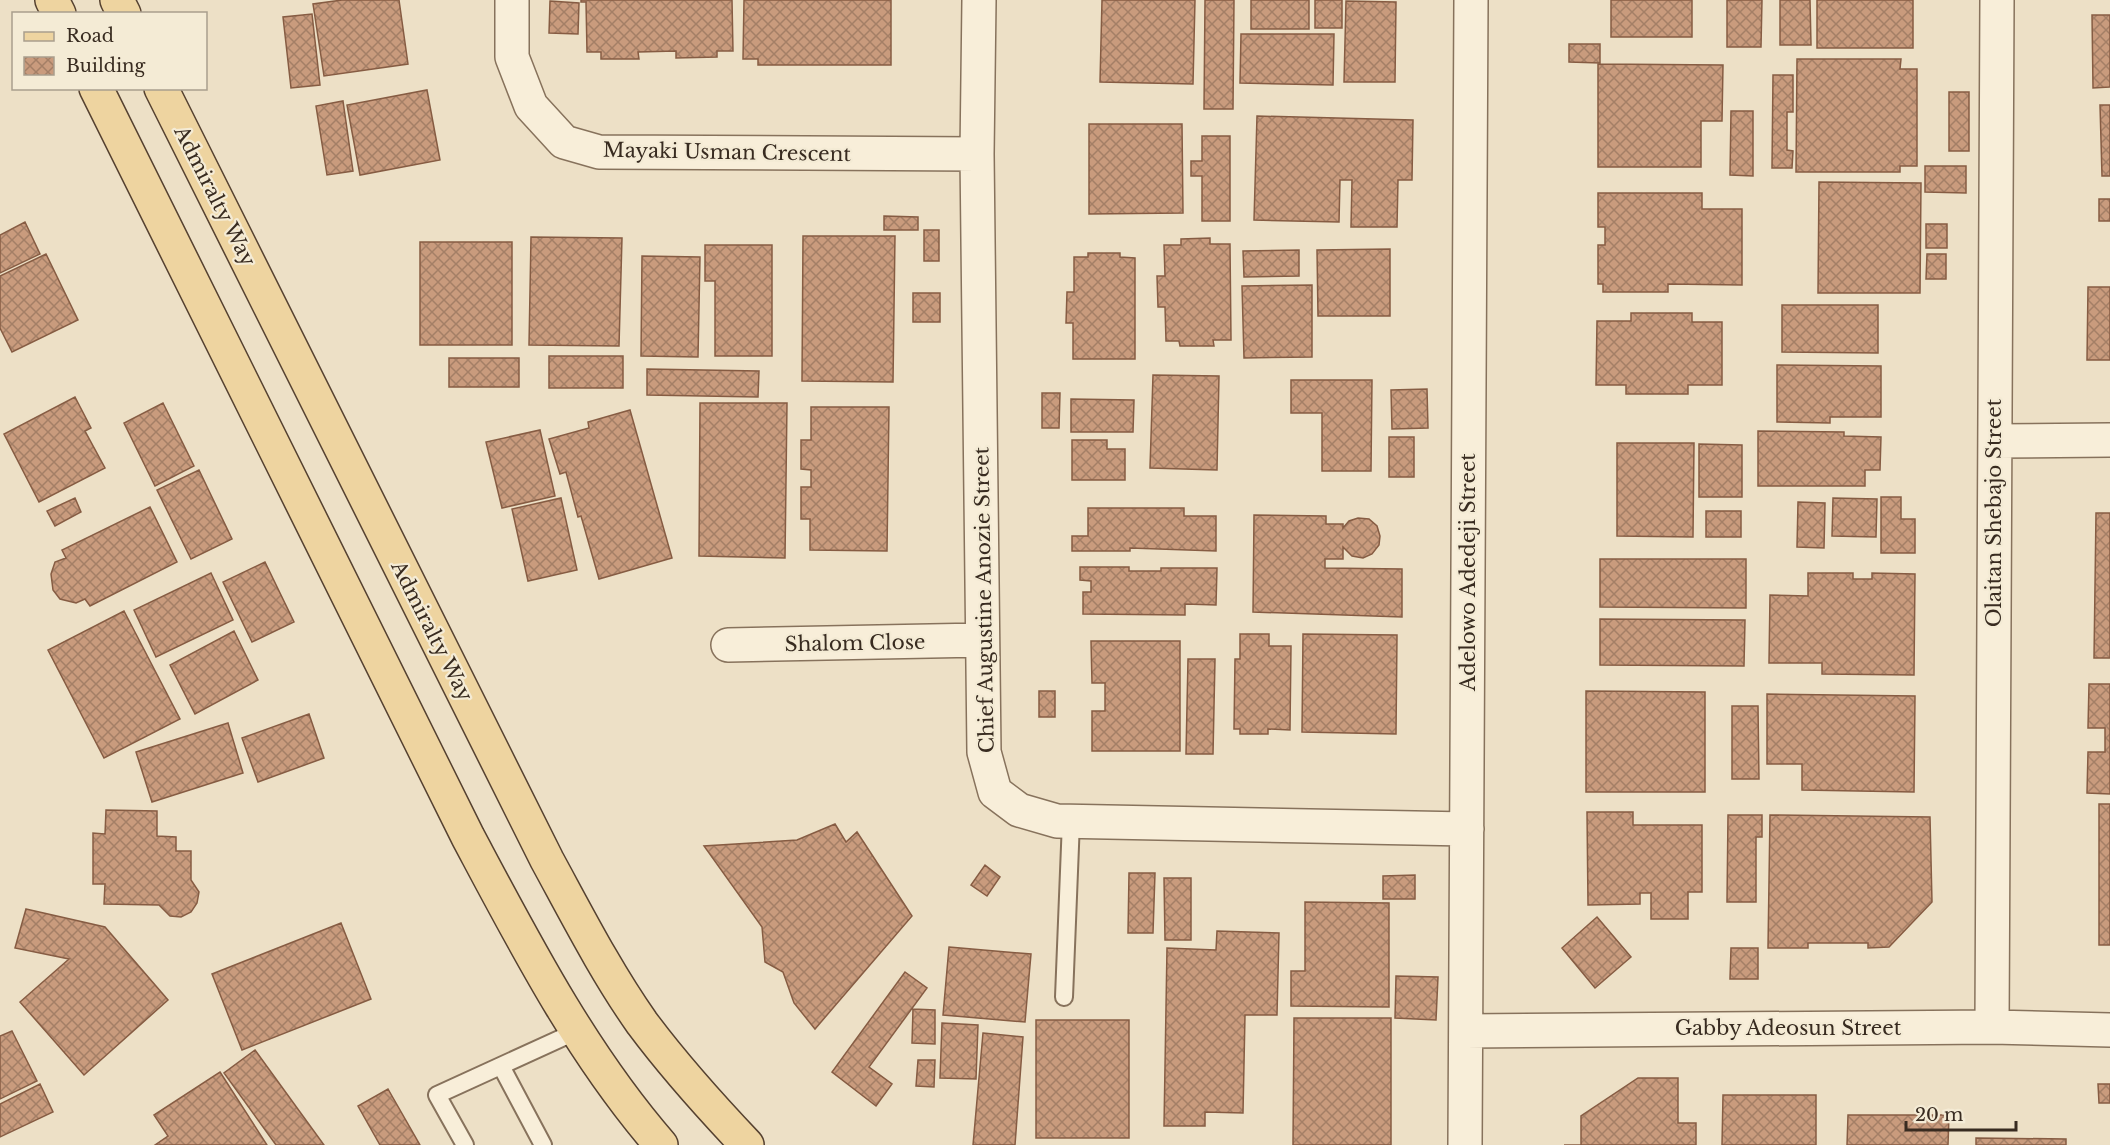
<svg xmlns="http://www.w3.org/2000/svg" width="2110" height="1145" font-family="'Libre Baskerville',serif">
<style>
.building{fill:url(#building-cross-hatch);stroke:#865c43;stroke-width:1.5}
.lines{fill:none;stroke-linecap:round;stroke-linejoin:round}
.service-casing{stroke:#87725c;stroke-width:20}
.minor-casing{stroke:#87725c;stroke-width:36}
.primary-casing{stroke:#554130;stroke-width:36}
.service{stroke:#f8eed9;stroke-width:16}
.minor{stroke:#f8eed9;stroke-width:33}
.primary{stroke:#eed4a0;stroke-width:33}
.labels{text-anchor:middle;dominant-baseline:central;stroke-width:4.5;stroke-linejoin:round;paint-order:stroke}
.street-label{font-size:20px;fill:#382b20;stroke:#f4ebd5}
</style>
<defs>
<pattern id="building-cross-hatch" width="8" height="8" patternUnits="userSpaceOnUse" patternTransform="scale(1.5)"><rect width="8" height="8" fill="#c99b7d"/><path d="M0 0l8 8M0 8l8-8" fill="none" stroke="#a47f66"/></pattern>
</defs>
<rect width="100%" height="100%" fill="#ede0c6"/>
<path class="building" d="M342,0H399L408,64L324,76L313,4Z
M581,0H732L733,51H717V57L676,58V51L638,52L639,59H601V52H587L586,2H581Z
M744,0H891V65H758V59H743Z
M1102,0H1195L1193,84L1100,82Z
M1205,0H1234L1233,109H1204Z
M1251,0H1309V29H1251Z
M1315,0H1342V28H1315Z
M1611,0H1692V37H1611Z
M1727,0H1762L1761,47H1727Z
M1780,0H1810L1811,45H1780Z
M1817,0H1913V48H1817Z
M550,1L579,3L578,34L549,33Z
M1346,1L1396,2L1395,82H1344Z
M312,14L320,85L291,88L283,17Z
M2092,15H2110V87L2093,88Z
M1241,34H1334L1333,85L1240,83Z
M1569,44H1600V63L1569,62Z
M1797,59H1901L1900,69H1917V166H1900V172H1796Z
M1598,64L1723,65L1722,121H1701V167H1598Z
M1773,75H1793V112H1787V150L1793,151L1792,168H1772Z
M427,90L440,160L360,175L347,105Z
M1949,92H1969V151H1949Z
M343,101L353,171L327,175L316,106Z
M2100,105H2110V176H2102Z
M1731,111H1753V176L1730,175Z
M1257,116L1413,120L1412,180H1398L1397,227H1351L1352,180H1340L1339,222L1254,220Z
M1089,124H1182L1183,213L1089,214Z
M1202,136H1230V221H1202V176H1191V161H1202Z
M1925,166H1966V193L1925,192Z
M1819,182L1921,183L1920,293H1818Z
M1598,193H1702V209H1742V285L1668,284V292H1603V284H1598V245H1605V227H1598Z
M2099,199H2110V221H2099Z
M884,216L918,217V230H884Z
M25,222L40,254L0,273V235Z
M1926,224H1947V248H1926Z
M924,230H939V261H924Z
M803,236H895L893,382L802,381Z
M531,237L622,238L619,346L529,345Z
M1210,238V244H1230L1231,340H1213L1214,346H1180L1179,341H1166L1165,307H1158L1157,276H1165L1164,245H1181V239Z
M420,242H512V345H420Z
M705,245H772V356H715V281H705Z
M1390,249V316H1318L1317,250Z
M1299,250V276L1244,277L1243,251Z
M1088,253H1120V257L1135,258V359H1073V323H1066L1067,292H1074V257H1088Z
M46,254L78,320L12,352L0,328V276Z
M1927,254H1946V279H1926Z
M642,256L700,257L698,357L641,356Z
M1312,285V357L1244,358L1242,286Z
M2088,287H2110V360H2087Z
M913,293H940V322H913Z
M1782,305H1878V353L1782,352Z
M1631,313H1692V322H1722V385H1688V394H1626V385H1596L1597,321H1631Z
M549,356H623V388H549Z
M449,358H519V387H449Z
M1777,365L1881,366V417H1830V423L1777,422Z
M647,369L759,371L758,397L647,395Z
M1153,375L1219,376L1217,470L1150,468Z
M1291,380H1372L1371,471H1322V413H1291Z
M1427,389L1428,428L1392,429L1391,390Z
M1042,393H1060L1059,428H1042Z
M75,397L91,428L85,431L105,468L39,502L4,434Z
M1071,399L1134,400L1133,432H1071Z
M163,403L194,466L155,486L124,423Z
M700,403H787L785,558L699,556Z
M811,407H889L887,551L810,550V519H801V487H811V470L801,469V440H811Z
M630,410L672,558L599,579L581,516L578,517L566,472L560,474L549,439L589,428L588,422Z
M540,430L555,496L502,508L486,442Z
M1758,431L1844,432V436L1881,437L1880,470H1865V486H1758Z
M1389,437H1414V477H1389Z
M1072,440H1107V449H1125V480H1072Z
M1617,443H1694L1693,537L1617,536Z
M1699,444L1742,445V497H1699Z
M199,470L232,539L191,559L157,490Z
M1881,497H1901V519H1915V553H1881Z
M75,498L81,512L55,526L47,511Z
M561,498L577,570L528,581L512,509Z
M1833,498L1877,499L1876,537L1832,536Z
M1798,502L1825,503L1824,548L1797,547Z
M150,507L177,562L90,606L85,599L76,603L60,599L53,590L51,574L55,562L66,558L62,550Z
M1088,508H1184V516H1216V551L1130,548V551H1072V536H1088Z
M1706,511H1741V537H1706Z
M2096,513H2110V658H2094Z
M1254,515L1326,516V524H1343V528L1349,521L1358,518L1369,519L1377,526L1380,536L1379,545L1372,554L1363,558L1352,556L1343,547V559H1325V568L1402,569V617L1253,612Z
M1600,559H1746V608L1600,607Z
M265,562L294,622L252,642L223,582Z
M1080,567H1129V571H1161V568H1217L1216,605L1185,604V615L1083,614V592H1091V581L1080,580Z
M211,573L233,620L156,657L134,610Z
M1808,573H1853V579H1872V573L1915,574L1914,675L1822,674V663H1769L1770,595L1808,596Z
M124,611L180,719L104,758L48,650Z
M1600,619L1745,620L1744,666L1600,665Z
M234,631L258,680L195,714L170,665Z
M1240,634H1269V646H1291L1290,730L1268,729V734H1240V729H1234L1235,659H1240Z
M1303,634L1397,635L1396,734L1302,732Z
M1091,641H1180V751H1092V711H1105V683H1092Z
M1188,659H1215L1213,754H1186Z
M2089,684H2110V794L2087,793L2088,752H2105V728H2088Z
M1039,691H1055V717H1039Z
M1586,691L1705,692V792H1586Z
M1767,694L1915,696L1914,792L1802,790V764H1767Z
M1732,706H1758L1759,779H1732Z
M309,714L324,758L258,782L242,738Z
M228,723L243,773L152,802L136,752Z
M2099,804H2110V945H2099Z
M106,810L157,811V836L176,837V851H191V880L199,892L197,903L191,912L181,917L170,916L159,905L104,904L105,884H93V833L105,834Z
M1587,812H1633V825H1702V892H1688V919H1651V893H1640V904L1588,905Z
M1728,815H1762V837H1756V902H1727Z
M1770,815L1930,817L1932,902L1889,947L1868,948V943H1808V948H1768Z
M835,824L846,842L857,832L912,916L815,1029L794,1003L783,972L765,962L762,927L704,846L797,840Z
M985,865L1000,877L987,896L971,885Z
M1129,873H1155L1153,933H1128Z
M1415,875V899H1383V876Z
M1164,878H1191V940H1165Z
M1305,902L1389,903V1007L1291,1006V971H1305Z
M26,909L105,927L168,1000L84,1075L20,1002L69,959L15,948Z
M1597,917L1631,957L1595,988L1562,948Z
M341,923L371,999L242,1050L212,974Z
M1217,931L1279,933L1277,1015H1245L1243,1113L1205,1112V1126H1164L1167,948L1216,950Z
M949,947L1031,954L1025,1022L943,1015Z
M1731,948H1758V979H1730Z
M905,972L927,988L869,1067L892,1084L876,1106L832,1072Z
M1396,976L1438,977L1436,1020L1395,1018Z
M913,1009L935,1010V1044L912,1043Z
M1294,1018H1391V1145H1293Z
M1036,1020H1129V1138H1036Z
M942,1023L978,1025L976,1079L940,1078Z
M12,1031L37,1081L0,1099V1036Z
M983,1033L1023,1037L1015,1145H973Z
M255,1050L324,1145H276L224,1073Z
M918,1060H935L934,1087L916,1086Z
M220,1072L267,1145H155L168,1136L154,1115Z
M1638,1078H1678V1123H1696V1145H1564H1581V1116Z
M40,1084L53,1112L0,1137V1104Z
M2098,1084H2110V1103H2099Z
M388,1089L420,1145H380L358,1106Z
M1723,1095H1816V1145H1722Z
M1848,1115H1949L1948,1145H1847Z
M1976,1138L2066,1139V1145H1976Z"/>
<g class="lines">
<defs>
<path id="service" d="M1064,997L1071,821
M501,1066L543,1145
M465,1145L437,1095L577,1031"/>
<path id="minor" d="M512,0V57L531,106L564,142L599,152L977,154
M979,0L977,154L984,752L995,792L1019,810L1057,821L1467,829
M1995,441L2110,440
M728,645L982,640
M1992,1027L1997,0
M1466,1031L1992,1027L2110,1030
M1465,1145L1471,0"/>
<path id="primary" d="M52,0L59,14
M117,0L124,14
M96,88L468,837C525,944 581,1053 661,1145
M161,88L547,860C577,915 606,972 642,1023C674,1066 710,1106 747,1145"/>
</defs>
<use href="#service" class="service-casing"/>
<use href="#minor" class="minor-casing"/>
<use href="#primary" class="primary-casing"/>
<use href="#service" class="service"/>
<use href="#minor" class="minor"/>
<use href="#primary" class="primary"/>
</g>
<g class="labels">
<g class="street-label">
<text transform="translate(727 152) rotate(1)">Mayaki Usman Crescent</text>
<text transform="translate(215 196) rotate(63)">Admiralty Way</text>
<text transform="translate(1994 513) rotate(-90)">Olaitan Shebajo Street</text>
<text transform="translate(1468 572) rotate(-90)">Adelowo Adedeji Street</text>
<text transform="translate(984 600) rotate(-91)">Chief Augustine Anozie Street</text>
<text transform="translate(432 631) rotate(63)">Admiralty Way</text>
<text transform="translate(855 643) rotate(-1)">Shalom Close</text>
<text x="1788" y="1028">Gabby Adeosun Street</text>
</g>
</g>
<rect x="12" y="12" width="195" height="78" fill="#f4ebd5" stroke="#a99e8d" stroke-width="1.5"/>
<rect x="24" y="32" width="30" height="9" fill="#eed4a0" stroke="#a99e8d" stroke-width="1.5"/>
<text x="66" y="42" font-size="18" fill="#382b20">Road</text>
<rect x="24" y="57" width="30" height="18" fill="url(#building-cross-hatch)" stroke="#a99e8d" stroke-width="1.5"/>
<text x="66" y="72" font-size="18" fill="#382b20">Building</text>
<path d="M1906 1121v9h110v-9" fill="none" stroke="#382b20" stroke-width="3"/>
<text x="1915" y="1121" font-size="18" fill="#382b20" stroke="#f4ebd5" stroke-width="4.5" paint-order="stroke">20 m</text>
</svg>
